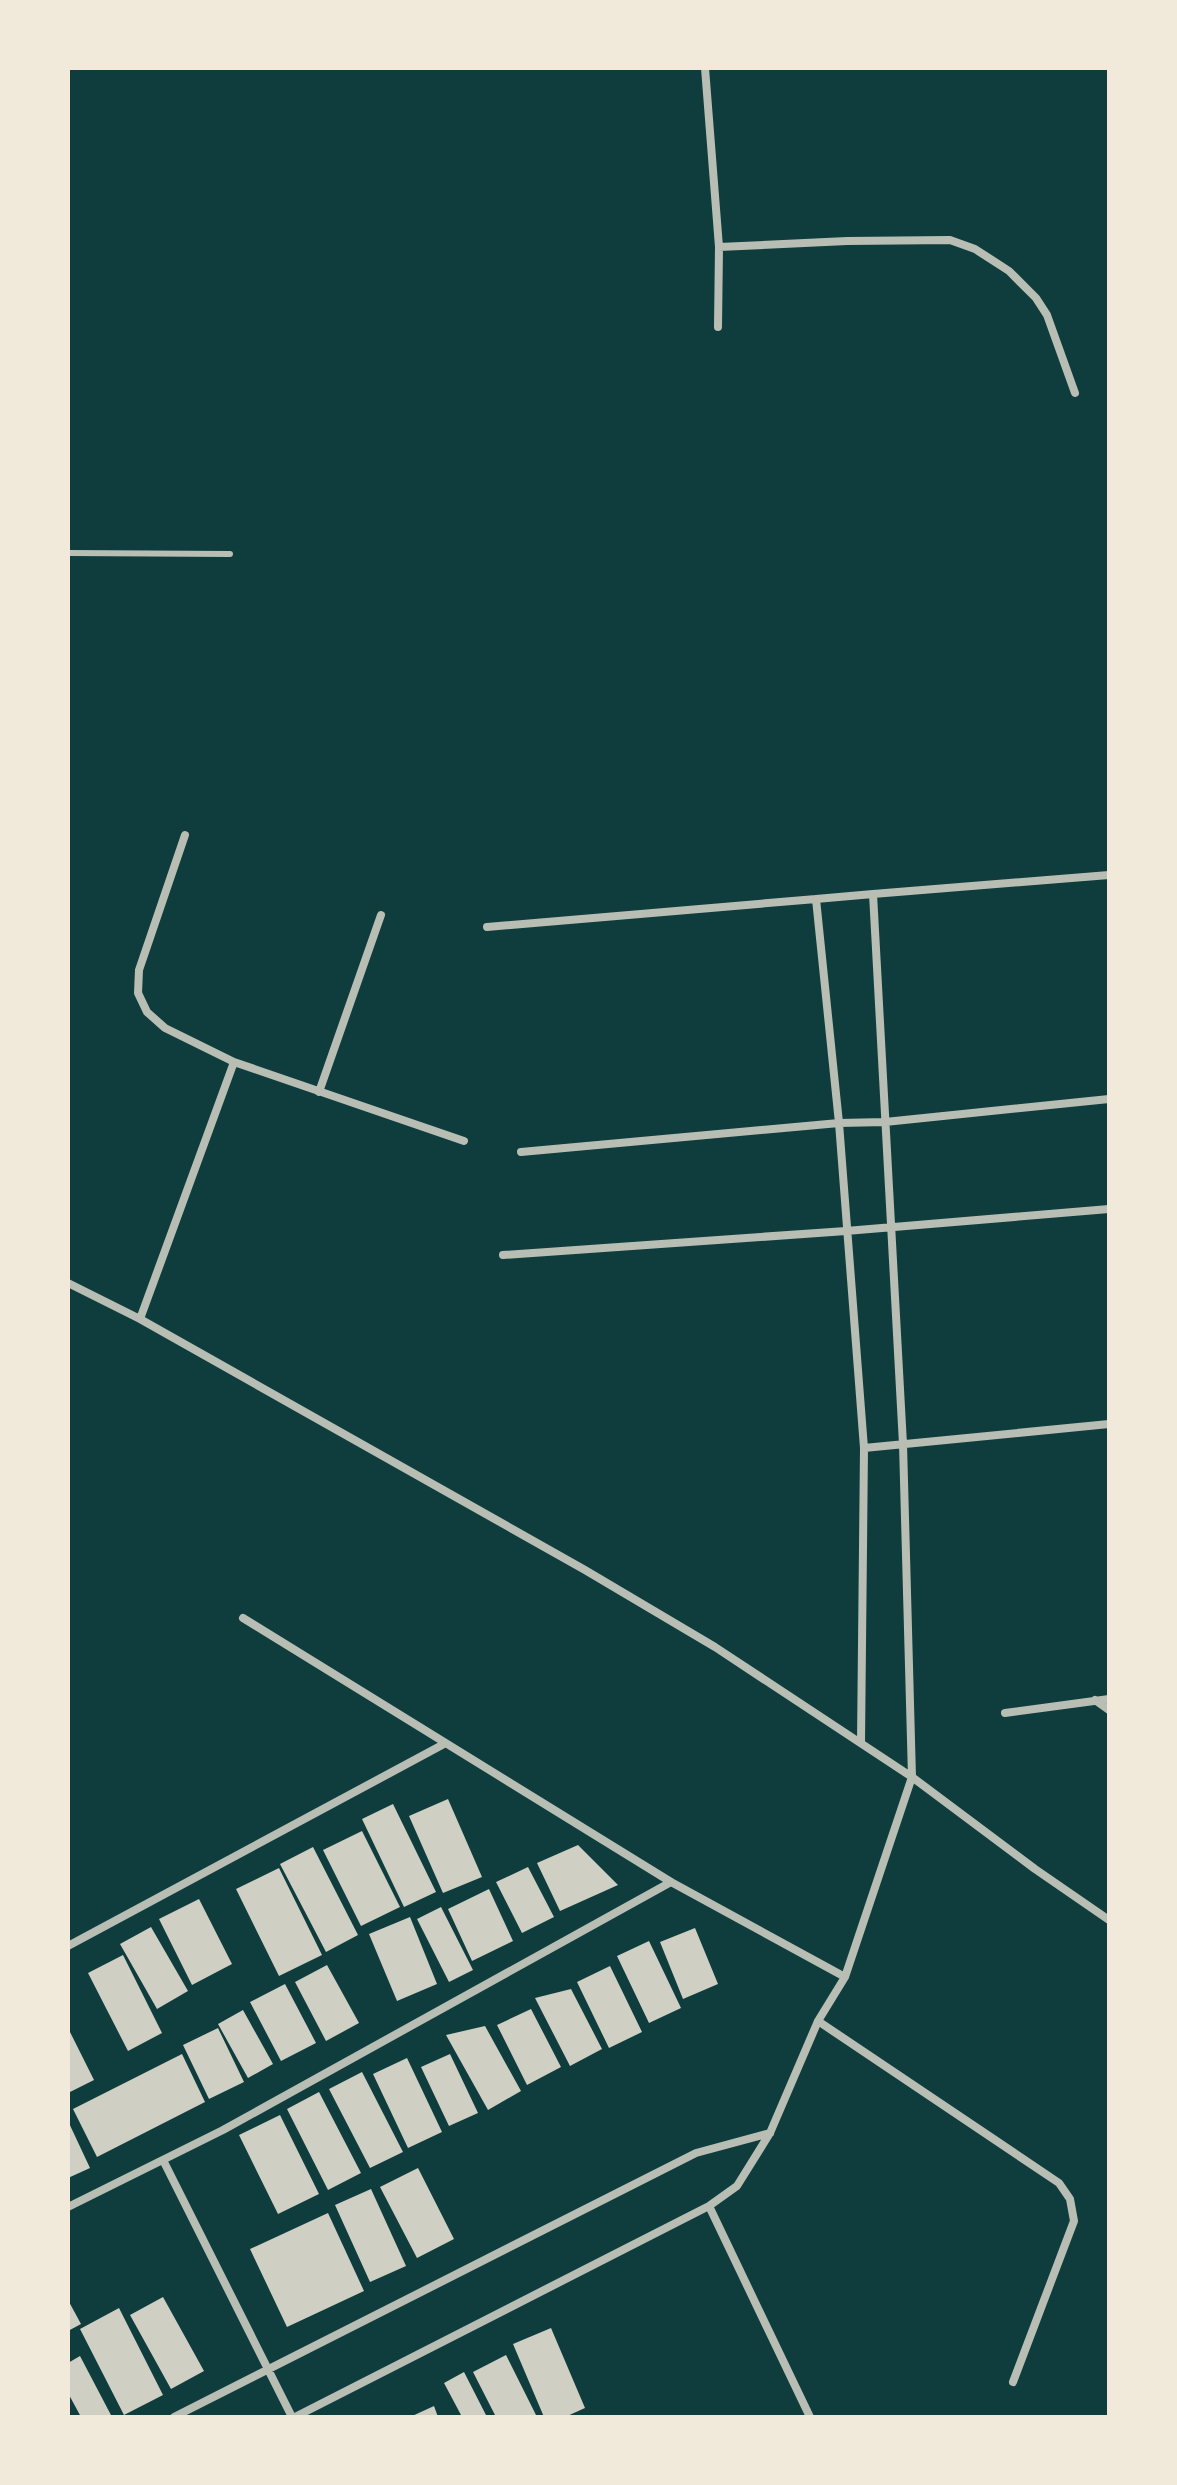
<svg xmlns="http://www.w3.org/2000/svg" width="1177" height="2485" font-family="'Titillium Web',sans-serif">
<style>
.building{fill:#cfcfc3}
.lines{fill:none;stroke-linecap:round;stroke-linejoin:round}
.service{stroke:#b8beb3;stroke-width:6}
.minor{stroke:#b8beb3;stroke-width:8}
</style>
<rect width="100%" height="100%" fill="#0f3d3e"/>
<path class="building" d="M448,1799L482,1877L443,1893L409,1816Z
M393,1804L436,1892L404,1907L362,1819Z
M362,1831L400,1907L361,1926L323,1850Z
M578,1845L618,1885L560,1911L537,1863Z
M313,1847L358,1935L326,1952L280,1864Z
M528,1867L554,1917L522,1933L496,1882Z
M279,1868L322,1955L279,1976L236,1889Z
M489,1889L513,1941L472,1961L448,1909Z
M199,1899L232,1964L192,1985L159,1919Z
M441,1907L473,1970L449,1982L417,1919Z
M410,1917L437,1984L397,2001L369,1934Z
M151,1927L188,1991L157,2009L120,1944Z
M695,1928L718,1984L683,1999L660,1942Z
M649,1941L681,2008L649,2023L617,1956Z
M123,1955L162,2033L128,2051L88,1973Z
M327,1965L359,2023L326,2041L295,1982Z
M610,1966L642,2032L609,2048L577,1982Z
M285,1984L316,2043L281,2061L250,2002Z
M571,1989L602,2049L570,2066L535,1998Z
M531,2009L561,2067L527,2085L497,2025Z
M243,2010L273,2064L248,2078L218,2024Z
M485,2026L521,2091L488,2110L446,2035Z
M68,2028L94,2080L68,2093Z
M218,2028L244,2082L209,2099L183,2045Z
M182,2054L205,2102L97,2157L73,2109Z
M450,2054L478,2113L449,2126L421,2067Z
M407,2058L442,2132L408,2148L373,2074Z
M362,2072L403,2152L370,2168L329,2089Z
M319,2092L361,2173L328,2190L287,2109Z
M280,2115L319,2194L278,2214L239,2135Z
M68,2121L90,2168L68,2178Z
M418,2168L454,2239L417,2258L380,2187Z
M371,2189L406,2266L370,2282L335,2205Z
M328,2213L364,2291L287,2327L250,2249Z
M163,2297L204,2371L171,2389L130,2315Z
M68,2300L81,2324L68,2331Z
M119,2308L163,2395L124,2415L80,2329Z
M551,2328L585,2408L565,2417H544L513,2344Z
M506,2355L537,2417H496L473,2372Z
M80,2356L112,2417H81L68,2393V2363Z
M464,2372L487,2417H456L461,2415L444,2383Z
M434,2406L438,2417H410Z"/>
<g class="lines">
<path class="service" d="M68,553L230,554"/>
<path class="minor" d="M705,68L719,247L718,327
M719,247L847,241L950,240L975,249L1009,271L1036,298L1047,315L1075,393
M185,835L139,970L138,993L147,1012L165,1028L234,1062L464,1141
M873,894L1109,875
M487,927L816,899
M319,1092L381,915
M521,1152L839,1123L885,1122L1109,1099
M503,1255L846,1231L1109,1209
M68,1283L140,1319L585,1570L715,1647L912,1777L1035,1869L1109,1920
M140,1319L234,1062
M864,1448L1109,1424
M243,1618L671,1882L845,1977
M1095,1700L1109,1710
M1005,1713L1109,1699
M68,1946L444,1744
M818,2021L1059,2183L1070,2199L1074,2221L1013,2382
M163,2160L292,2417
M709,2206L810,2417
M68,2207L223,2130L671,1882
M174,2417L696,2153L770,2133
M295,2417L709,2206L737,2186L770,2133L818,2021L845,1977L912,1777L903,1444L873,894L816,899L839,1123L864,1448L861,1743"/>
</g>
<rect width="1177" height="2485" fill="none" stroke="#f1e9da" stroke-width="140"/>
</svg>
